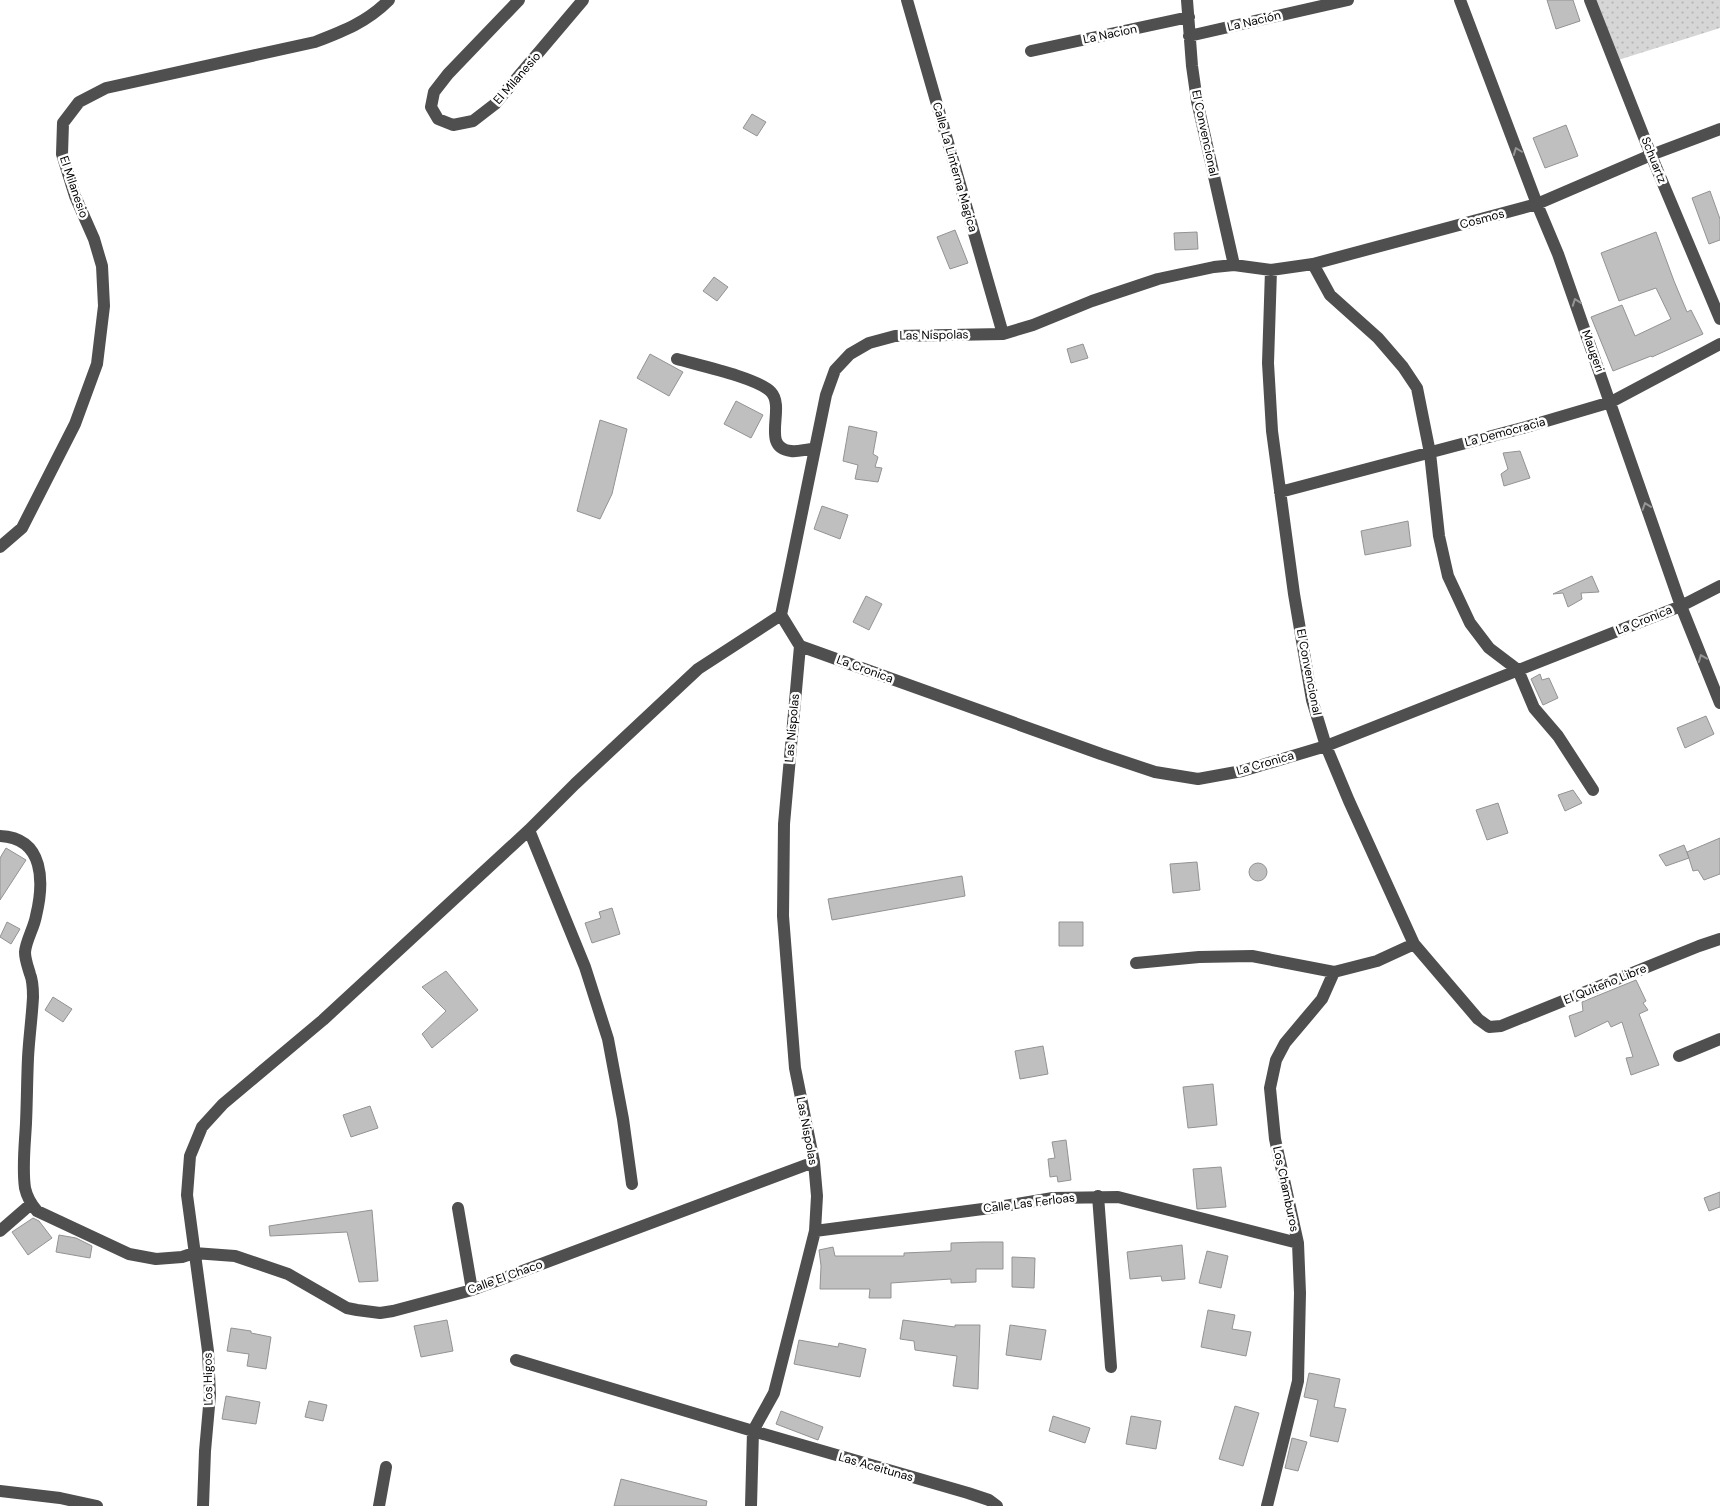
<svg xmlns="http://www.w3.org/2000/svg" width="1720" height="1506" font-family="'DM Sans',sans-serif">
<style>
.park{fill:url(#park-dots)}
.building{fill:#bfbfbf;stroke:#939393}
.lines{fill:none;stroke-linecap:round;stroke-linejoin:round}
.minor{stroke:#4f4f4f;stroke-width:12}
.oneway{stroke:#959595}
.labels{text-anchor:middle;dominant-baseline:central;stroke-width:5;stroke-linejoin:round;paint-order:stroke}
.street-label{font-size:12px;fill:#000;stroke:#fff}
</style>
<defs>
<pattern id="park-dots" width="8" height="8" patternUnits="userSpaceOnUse" patternTransform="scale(1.25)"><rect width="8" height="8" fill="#d6d6d6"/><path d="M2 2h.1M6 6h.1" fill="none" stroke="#b6b6b6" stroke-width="1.8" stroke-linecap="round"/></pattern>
</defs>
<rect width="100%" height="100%" fill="#fff"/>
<path class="park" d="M1595,0H1720V28L1615,61Z"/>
<path class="building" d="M1547,0H1573L1580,21L1556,29Z
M752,114L766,122L757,136L743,128Z
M1566,125L1578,156L1545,168L1533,138Z
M1710,191L1720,219V240L1709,244L1692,198Z
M955,230L968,263L950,269L937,237Z
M1197,232L1198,249L1175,250L1174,233Z
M1656,232L1674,281L1687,312L1691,310L1703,334L1652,357L1651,356L1613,371L1591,317L1622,305L1635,336L1671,319L1656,288L1619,301L1601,253Z
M714,277L728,287L717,301L703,291Z
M1083,344L1088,358L1071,363L1067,349Z
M650,354L683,372L669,396L637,378Z
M736,401L763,415L751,438L724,424Z
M600,420L627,429L612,494L600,519L577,511Z
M849,426L877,432L873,454L878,457L875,467L882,468L878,482L855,479L858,465L843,461Z
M1520,451L1530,478L1504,486L1501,474L1508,469L1503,453Z
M822,506L848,515L840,539L814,529Z
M1408,521L1411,546L1365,555L1361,531Z
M1592,576L1599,592L1581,593L1582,599L1568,607L1563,593L1553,594Z
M866,596L882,604L869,630L853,622Z
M1540,674L1542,680L1549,678L1558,698L1543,705L1531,679Z
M1706,716L1714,734L1685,748L1677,728Z
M1573,790L1582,803L1565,811L1558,795Z
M1498,803L1508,833L1487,840L1476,810Z
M1720,838V874L1704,880L1698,870L1693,871L1687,852Z
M1684,845L1689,858L1666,866L1659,855Z
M6,848L26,860L0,900V858Z
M1197,862L1200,890L1173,893L1170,864Z
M1249 872a9 9 0 1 1 18 0a9 9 0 1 1-18 0Z
M962,876L965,896L832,920L828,899Z
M612,908L620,934L592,943L585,923L601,918L599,912Z
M7,922L20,929L11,944L0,937Z
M1059,922H1083V946H1059Z
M446,971L478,1010L432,1048L422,1034L446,1011L422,987Z
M1636,980L1646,1001L1643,1003L1648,1010L1639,1014L1659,1065L1631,1075L1626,1058L1633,1057L1622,1022L1611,1027L1608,1021L1575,1037L1569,1016L1583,1011L1582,1002Z
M53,997L72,1009L63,1022L45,1010Z
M1043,1046L1048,1074L1020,1079L1015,1051Z
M1213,1084L1217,1125L1188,1128L1183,1087Z
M370,1106L378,1128L351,1137L343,1115Z
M1066,1140L1071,1180L1058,1182L1057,1176L1050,1177L1048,1159L1055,1158L1052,1142Z
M1221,1167L1226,1207L1197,1209L1193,1169Z
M1720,1192V1207L1709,1211L1704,1198Z
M372,1210L378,1281L359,1282L347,1232L270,1236L269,1226Z
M33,1218L39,1221L52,1238L28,1255L12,1232Z
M59,1235L76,1238L92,1246L90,1258L56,1252Z
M982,1242H1003V1269H976V1282L951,1283V1279L891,1283V1298H869L870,1289H820L821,1266L819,1250L833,1247L835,1256H904V1253L951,1251V1243Z
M1182,1245L1185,1279L1162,1281L1161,1276L1130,1279L1127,1252Z
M1207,1251L1228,1256L1221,1288L1199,1283Z
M1012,1257L1035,1258L1034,1288L1012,1287Z
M1208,1310L1235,1315L1232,1329L1251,1332L1246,1356L1201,1347Z
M447,1320L453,1351L421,1357L414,1326Z
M903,1320L955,1327V1325H980L978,1389L953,1386L957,1356L915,1350L914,1341L900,1339Z
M1010,1325L1046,1330L1041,1360L1006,1355Z
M231,1328L251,1331V1333L271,1337L266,1369L247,1366L249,1354L227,1351Z
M799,1340L838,1347L839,1343L866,1349L860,1377L794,1364Z
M1309,1373L1340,1379L1334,1407L1346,1409L1338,1442L1310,1436L1318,1400L1304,1397Z
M226,1396L260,1402L256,1424L222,1419Z
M309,1401L327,1405L323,1421L305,1417Z
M1235,1406L1259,1413L1243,1466L1219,1459Z
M781,1411L823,1427L818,1440L776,1424Z
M1053,1416L1090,1428L1085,1443L1049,1431Z
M1131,1416L1161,1421L1156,1449L1126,1444Z
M1292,1438L1307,1442L1298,1471L1285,1468Z
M621,1479L707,1501L706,1506H614Z"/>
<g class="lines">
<path class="minor" d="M519,0L448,74L434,92L431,107L438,119L453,125L473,121L495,104L583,0
M907,0L1003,334
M1187,0L1192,66L1197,101L1234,265
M1460,0L1537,204L1558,254L1681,606L1720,703
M1590,0L1651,155L1720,319
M1189,36L1348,0
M1031,51L1189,17
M1313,264L1330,295L1378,338L1403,367L1417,388L1430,453L1439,536L1448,576L1470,623L1489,648L1518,670L1534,708L1558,736L1593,790
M1271,270L1268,363L1272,431L1294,594L1312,700L1326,746L1349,801L1414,944L1478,1019L1489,1027L1501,1026L1699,946L1720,939
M677,359C698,365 758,378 771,392C786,408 760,448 791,451C798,452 806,449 814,449
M1280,492L1526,427L1611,402L1720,344
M0,547L22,528L75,424L97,364L104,306L102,266L94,239L75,196L62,154L63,123L79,102L106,88L315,42C344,31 367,22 389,0
M800,646L1101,754L1155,772L1198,779L1242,771L1326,746L1681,606L1720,586
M529,830L585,967L608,1039L623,1119L632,1184
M0,836C45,838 44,883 36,916C34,928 26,940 25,952C25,960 28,967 30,974C33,981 33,990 33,997C32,1017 29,1038 28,1058C27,1080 27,1101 26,1123C25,1144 22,1167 25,1188C27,1197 31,1204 37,1211L129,1254L156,1259L182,1257L194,1253L235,1256L288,1274L347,1308L357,1310L380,1313L393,1311L472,1290L814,1162
M1136,963L1199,957L1252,956L1334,972
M1679,1056L1720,1039
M1098,1196L1111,1367
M458,1208L472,1290
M0,1231L31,1204
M815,1231L998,1207L1053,1198L1118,1197L1298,1243
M516,1360L753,1431L968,1493L989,1500L997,1506
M0,1491L60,1498L97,1506
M203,1506L205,1451L210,1395L208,1351L187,1195L190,1156L202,1127L223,1104L323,1020L529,830L575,784L698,669L781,615
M379,1506L386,1467
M751,1506L753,1431L774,1393L815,1231L817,1196L814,1162L795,1068L783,916L784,824L800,646L781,615L826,395L835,370L850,354L869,343L895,336L1003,334L1033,325L1092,301L1158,279L1214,267L1234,265L1271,270L1313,264L1537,204L1651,155L1720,129
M1267,1506L1298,1381L1300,1293L1298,1243L1275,1139L1270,1088L1276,1060L1285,1043L1322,999L1334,972L1377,961L1414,944"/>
</g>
<defs><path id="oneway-chevron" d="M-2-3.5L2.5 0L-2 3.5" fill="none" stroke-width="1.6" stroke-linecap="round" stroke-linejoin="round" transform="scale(1.25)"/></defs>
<g class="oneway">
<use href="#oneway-chevron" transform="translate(1517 151) rotate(-111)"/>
<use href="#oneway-chevron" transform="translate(1576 302) rotate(-110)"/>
<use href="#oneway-chevron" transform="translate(1646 506) rotate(-109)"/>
<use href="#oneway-chevron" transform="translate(1702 658) rotate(-112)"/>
</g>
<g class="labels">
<g class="street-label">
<text transform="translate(1254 21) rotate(-13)">La Nación</text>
<text transform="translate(1110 34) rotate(-12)">La Nacion</text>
<text transform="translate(517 78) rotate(-49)">El Milanesio</text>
<text transform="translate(1205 133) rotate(78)">El Convencional</text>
<text transform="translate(1654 160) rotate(68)">Schuartz</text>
<text transform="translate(955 167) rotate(74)">Calle La Linterna Magica</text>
<text transform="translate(74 187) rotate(71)">El Milanesio</text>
<text transform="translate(1482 219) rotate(-15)">Cosmos</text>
<text transform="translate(934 335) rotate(-1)">Las Nispolas</text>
<text transform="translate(1593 351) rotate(70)">Maugeri</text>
<text transform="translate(1505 432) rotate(-15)">La Democracia</text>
<text transform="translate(1644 620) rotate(-22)">La Cronica</text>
<text transform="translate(865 669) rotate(20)">La Cronica</text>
<text transform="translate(1309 672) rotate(79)">El Convencional</text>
<text transform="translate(792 728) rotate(-85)">Las Nispolas</text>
<text transform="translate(1265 763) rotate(-16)">La Cronica</text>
<text transform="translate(1605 984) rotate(-22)">El Quiteño Libre</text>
<text transform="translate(807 1131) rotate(79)">Las Nispolas</text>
<text transform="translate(1286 1189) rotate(78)">Los Chamburos</text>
<text transform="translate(1029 1203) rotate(-7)">Calle Las Ferloas</text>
<text transform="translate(505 1277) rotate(-20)">Calle El Chaco</text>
<text transform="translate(208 1379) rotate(-91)">Los Higos</text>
<text transform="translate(876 1467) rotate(16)">Las Aceitunas</text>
</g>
</g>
</svg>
